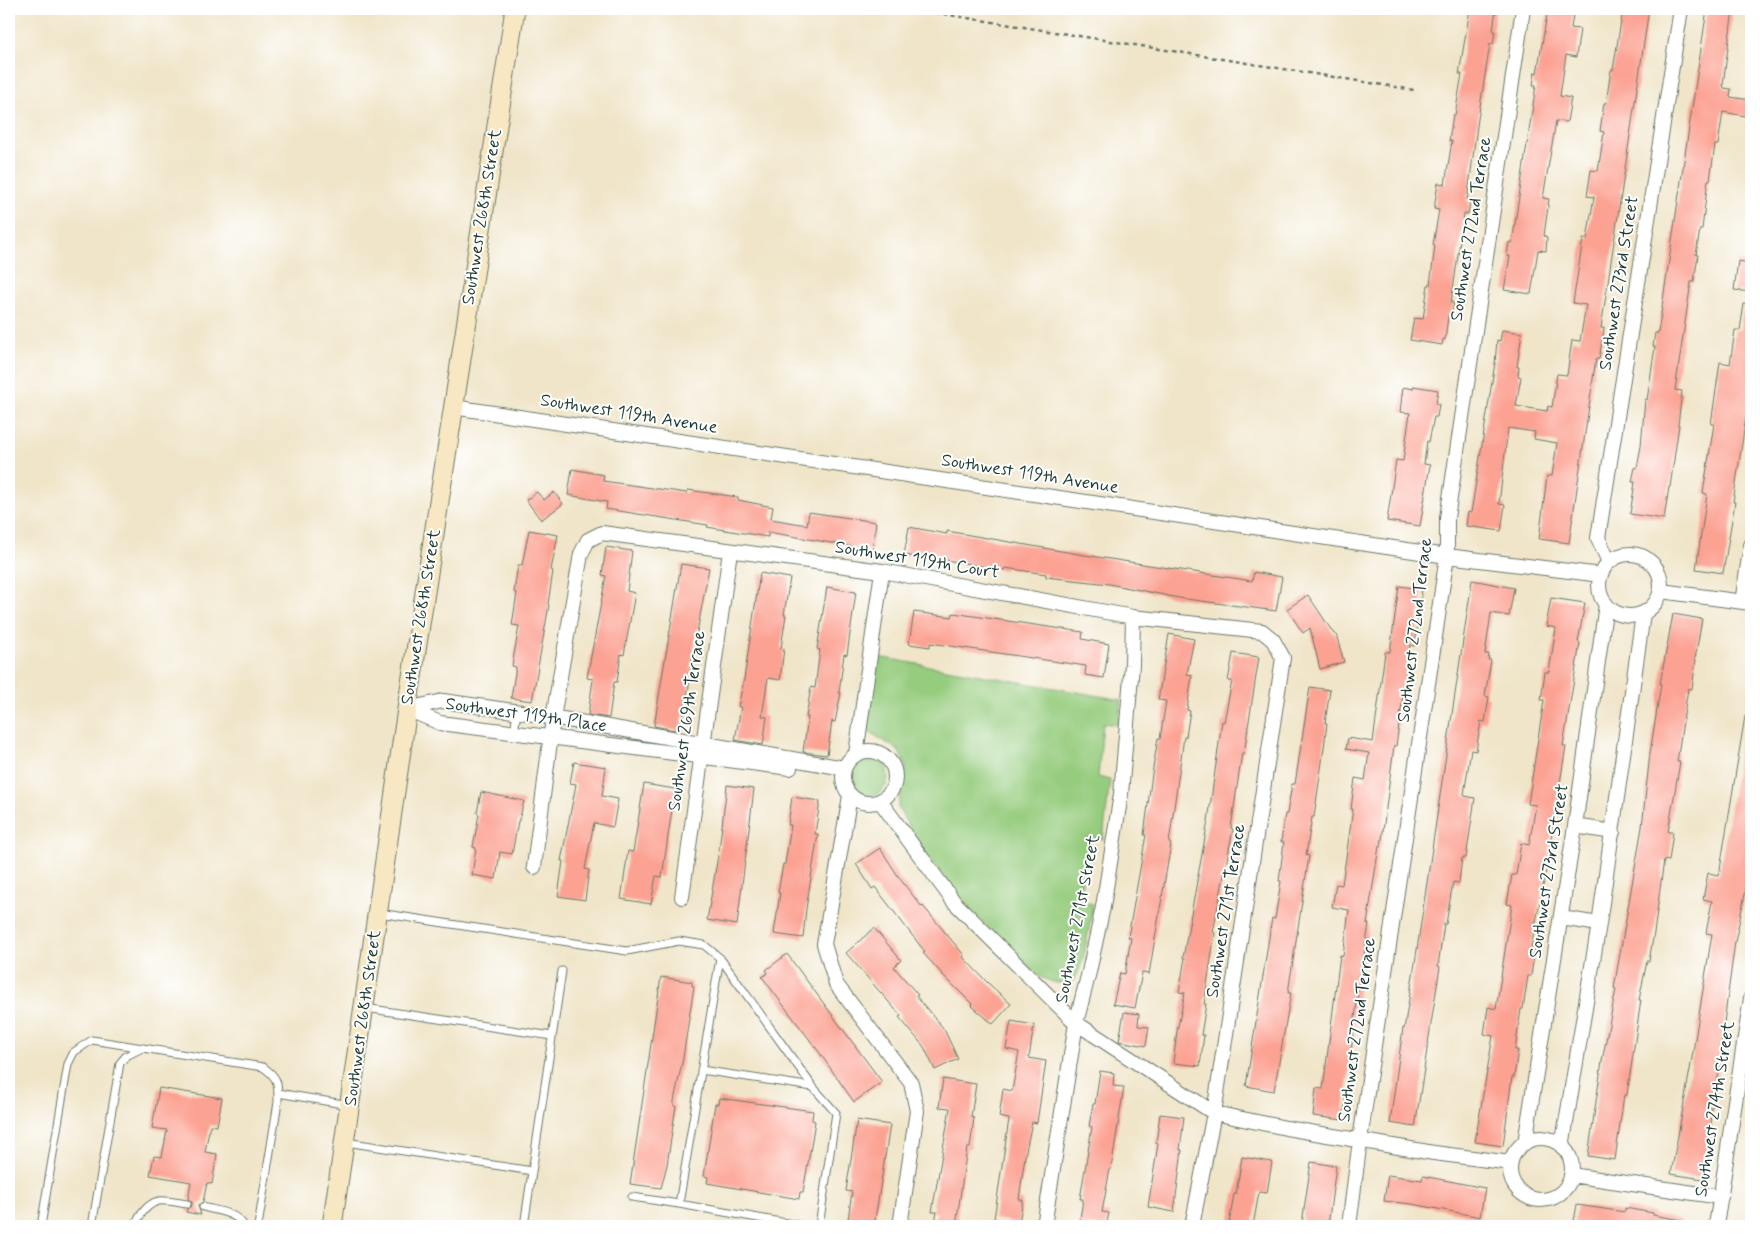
<svg xmlns="http://www.w3.org/2000/svg" width="1760" height="1235" font-family="Mynerve,sans-serif">
<style>
.green{fill:#96cc7e;stroke:#5a8459}
.building{fill:#fca293}
.lines{fill:none;stroke-linecap:round;stroke-linejoin:round}
.service-casing{stroke:#687868;stroke-width:9}
.minor-casing{stroke:#687868;stroke-width:16}
.secondary-casing{stroke:#687868;stroke-width:21}
.path{stroke:#687868;stroke-width:2.5;stroke-dasharray:4 4;stroke-linecap:butt}
.service{stroke:#fff;stroke-width:7}
.minor{stroke:#fff;stroke-width:14}
.secondary{stroke:#f7e8c3;stroke-width:19}
.labels{text-anchor:middle;dominant-baseline:central;stroke-width:4;stroke-linejoin:round;paint-order:stroke}
.street-label{font-size:18px;fill:#1f3d34;stroke:#fff}
</style>
<rect width="100%" height="100%" fill="#fff"/>
<filter id="ink" filterUnits="userSpaceOnUse"><feTurbulence type="fractalNoise" baseFrequency=".02" numOctaves="2"/><feDisplacementMap in="SourceGraphic" scale="10" xChannelSelector="R" yChannelSelector="G"/><feConvolveMatrix kernelMatrix="1 2 1 2 8 2 1 2 1" color-interpolation-filters="sRGB"/></filter>
<filter id="wash" filterUnits="userSpaceOnUse"><feTurbulence type="fractalNoise" baseFrequency=".0096" numOctaves="4" result="noise"/><feDisplacementMap in="SourceGraphic" scale="20" xChannelSelector="R" yChannelSelector="G"/><feGaussianBlur stdDeviation="1.12" result="paint"/><feColorMatrix in="noise" values="0 0 0 0 0 0 0 0 0 0 0 0 0 0 0 0 0 1.4 0 .05"/><feComposite in="paint" operator="in"/></filter>
<g filter="url(#wash)">
<rect width="100%" height="100%" fill="#f0e5c9"/>
<path class="green" d="M878,657L1122,700L1118,725L1103,723L1098,777L1110,780L1103,839L1089,837L1079,901L1093,904C1090,919 1084,976 1071,982C1061,986 1049,981 1040,977L977,917L926,855L898,808L906,766L898,750L868,731Z
M848 776a20 20 0 1 1 40 0a20 20 0 1 1-40 0Z"/>
<g id="blocks">
<path class="building" d="M1470,9H1496L1493,30L1495,31L1493,44H1490L1478,119L1467,201L1470,202L1468,214H1464L1451,303H1454L1451,317L1448,316L1445,340L1443,339L1442,345L1410,340L1414,318L1423,319L1428,285H1430L1435,245H1433L1439,210L1434,209L1438,183L1445,184L1452,141H1449L1453,115H1455L1462,74H1459Z
M1548,9H1574L1571,28L1580,29L1576,57L1566,55L1560,96L1571,98L1567,122L1556,121L1543,198L1549,199L1544,236L1547,237L1546,251L1538,250L1531,294L1504,290L1510,256H1507L1509,242L1512,243L1536,85H1533L1535,72L1537,73Z
M1623,9H1649L1601,328H1604L1603,336L1599,359H1596L1594,372L1569,543L1539,539L1547,476H1552L1557,443L1534,439L1535,432L1508,428L1499,504L1505,505L1501,531L1466,526L1468,512L1471,513L1495,363L1497,340L1500,341L1502,330L1522,333L1517,367H1519L1518,376L1521,377L1516,406L1547,411L1548,406L1552,407L1557,374L1567,375L1572,340L1580,341L1586,305L1573,303L1583,239H1587L1594,197L1587,196L1591,170L1598,171L1604,132L1600,131L1604,103H1606L1611,70H1613Z
M1707,9H1733L1723,85L1724,88L1731,89L1730,97L1751,100V117L1723,112L1718,145H1715L1710,180H1708L1702,229H1700L1696,255H1698L1694,282H1691L1675,390L1682,391L1678,425H1679L1670,487H1669L1664,519L1630,514L1635,482H1632L1635,467L1637,468L1641,446L1645,399L1647,400L1655,347L1653,346L1655,333H1658Z
M1738,261L1751,263V292L1734,290Z
M1744,304L1751,305V385L1733,502H1735L1723,573L1696,569L1707,494L1703,493L1714,424H1711L1720,362L1730,364L1735,330H1740Z
M1413,386L1438,390L1436,404H1439L1437,417H1434L1429,442L1427,441L1424,464L1430,465L1420,526L1387,521L1396,460L1403,461L1410,413L1400,412L1403,387L1413,389Z
M572,469L604,475L603,481L687,493L688,490L738,497V500L773,507L771,519L807,525L809,512L876,522L872,550L768,532V537L707,527L708,525L606,509L607,502L568,495Z
M537,492L544,500L554,492L563,504L541,520L526,500Z
M909,527L947,534V531L1078,554L1252,581L1254,572L1282,577L1276,611L1179,598L1109,584L1046,577V574L1005,568V570L934,558L933,560L904,555Z
M529,530L558,535L551,570L553,571L548,604L549,605L532,701L511,698L516,667L512,666L519,626L512,625L517,593L514,592L518,565H522Z
M606,547L632,551L627,591L635,593L624,655L621,654L617,682H614L609,718L588,715L593,679L587,678L606,576L602,575Z
M681,564L709,568L690,670H692L680,731L654,726Z
M760,573L790,578L784,615H786L781,648L784,649L780,680L768,678L762,716L767,717L763,745L735,740L741,707H738L744,679Z
M1472,580L1514,588L1509,616L1491,613L1485,654H1489L1488,660H1491L1485,696L1489,697L1485,722L1481,721L1476,751L1471,750L1464,794L1465,796L1475,798L1466,858H1462L1459,883L1453,882L1446,924H1444L1438,966L1440,967L1436,992L1415,1127L1390,1123L1403,1028L1404,1029L1415,963Z
M1399,586L1422,589L1415,646L1410,645L1396,746H1394L1381,847L1379,846L1367,924H1369L1358,993L1343,1120L1313,1116L1316,1088L1323,1089L1340,955L1343,956L1349,910L1332,907L1336,884L1342,885L1353,809H1351L1355,778L1365,780L1369,753L1346,749L1348,738L1373,742L1385,652H1390Z
M827,587L856,592L847,655L844,654L839,693H841L835,722L832,721L827,755L803,752L808,717H806L811,687L815,688L820,650L817,649Z
M1308,595L1334,634H1336L1344,662L1320,669L1310,628L1303,633L1287,609Z
M1551,598L1585,603L1578,642L1580,643L1563,746H1566L1545,876L1531,947L1535,948L1531,976H1528L1523,1009H1521L1515,1050H1518L1514,1077H1512L1503,1146L1475,1142L1493,1036L1484,1034L1488,1007L1496,1009L1512,905L1507,904L1512,875H1516L1521,843L1529,845L1536,805L1528,804L1544,700H1541L1545,672H1549L1556,628L1546,626Z
M914,612L952,617L953,613L1083,632L1082,639L1109,644L1104,678L1085,675L1086,666L930,643V647L909,644Z
M1673,614L1702,619L1695,659L1696,660L1692,689L1688,688L1677,762H1680L1668,832H1673L1669,861L1664,860L1654,933L1649,961H1647L1639,1000H1641L1627,1095H1624L1615,1160L1588,1156L1602,1061L1616,989L1614,988L1642,827L1650,753L1661,684H1660Z
M1169,634L1194,639L1187,674L1192,675L1187,710L1190,711L1186,737H1184L1169,843L1171,844L1149,974L1142,973L1135,1008L1113,1004L1120,973L1125,974L1131,938L1128,937L1146,835H1144L1152,774L1158,738L1160,739L1166,701L1158,700Z
M1233,653L1259,657L1244,753H1242L1231,828L1233,829L1213,932L1215,933L1204,1004H1206L1201,1035H1204L1200,1066L1173,1063L1177,1031L1185,993L1179,992L1185,958H1183L1208,821L1222,721L1224,722L1232,681H1228Z
M1310,687L1330,690L1325,723H1327L1324,748L1314,817H1312L1306,855L1309,856L1288,993H1291L1274,1091L1246,1086L1272,918L1275,919L1281,881H1279L1284,842H1281L1285,814H1287L1292,784H1295Z
M1745,716L1751,717V846L1745,879L1748,880L1735,942L1721,1045H1724L1711,1113H1712L1709,1146L1703,1179L1671,1174L1691,1064L1712,934L1706,933L1712,901L1703,899L1708,873L1719,875Z
M574,762L606,767L602,796L618,799L613,827L594,823L585,869L589,870L585,900L558,896L563,861H561L576,784L570,783Z
M644,784L675,789L662,877L656,876L651,904L621,899L628,851L633,852Z
M727,785L754,789L737,925L707,920L719,850Z
M481,792L524,801L519,821H518L512,854L500,852L496,879L472,875L476,848L473,847L479,814L477,813Z
M792,797L820,801L815,834H818L806,909L803,938L774,934L780,893H778L783,864H785L791,825H788Z
M880,848L900,879L922,907L923,906L964,955L963,957L987,982L1011,1004L993,1024L972,1006L973,1005L943,975L923,953L925,952L875,887L872,889L856,864Z
M874,928L901,960L894,967L918,995L916,996L944,1029L958,1059L935,1070L924,1047L899,1017L901,1016L846,953Z
M787,954L882,1082L854,1102L819,1052L762,977L768,973L766,970Z
M661,977L692,982V986H694L683,1058L674,1101V1106H676L667,1165L661,1188L630,1184Z
M1124,1012L1139,1014L1138,1026L1149,1027L1146,1046L1119,1041Z
M1011,1021L1034,1025L1029,1058L1046,1061L1037,1123L1032,1122L1025,1156L1019,1200H1023L1019,1223L994,1219L1009,1119L999,1117L1003,1089L1012,1091L1019,1052L1006,1049Z
M1100,1071L1114,1073L1113,1086L1124,1087L1111,1169H1110L1102,1212L1109,1213L1106,1226H1079L1083,1199H1080L1092,1127L1089,1126L1093,1104H1095Z
M943,1079L976,1084L971,1117L974,1118L970,1148H967L956,1226H934L937,1212H932L950,1108L939,1107Z
M159,1088L222,1098L217,1126L210,1125L205,1152L217,1154L212,1184L207,1183L203,1202L198,1205L201,1215L186,1212L187,1209L192,1205V1202L188,1199L191,1182L150,1175L154,1156L162,1157L167,1130L152,1128Z
M719,1098L813,1111L812,1120L815,1121L811,1146L803,1192H800L799,1199L707,1183L708,1177L704,1176L715,1104H718Z
M1160,1114L1184,1117L1180,1150H1182L1174,1212L1148,1207L1158,1144L1156,1143Z
M857,1120L890,1125L874,1226H847L852,1192L846,1191Z
M1242,1157L1272,1162L1267,1193L1259,1192L1253,1226L1229,1224L1234,1194H1236Z
M1311,1162L1336,1166L1328,1226L1302,1223Z
M1388,1175L1422,1180L1423,1176L1485,1188L1480,1217L1412,1204L1384,1201Z
M1577,1205L1625,1212V1208L1653,1213V1215L1681,1220V1226H1573Z"/>
</g>
</g>
<g filter="url(#ink)">
<use href="#blocks" fill-opacity="0" stroke="#687868" stroke-width="1"/>
<g class="lines">
<defs>
<path id="service" d="M514,733L517,711
M379,913L627,951L679,941L704,945L720,958L813,1087L836,1113L819,1226
M720,958L679,1204L803,1226
M365,1008L552,1036
M701,1070L813,1087
M278,1093L349,1105
M346,1142L532,1171
M632,1197L679,1204
M203,1207C217,1211 236,1212 244,1226
M41,1226L68,1064L74,1052L92,1040L263,1067C279,1078 278,1084 278,1102L258,1226
M92,1226L120,1063L126,1056L142,1048
M136,1226C138,1216 148,1203 159,1201C167,1200 179,1203 187,1204
M524,1226L562,971"/>
<path id="minor" d="M453,407L1447,556L1601,575
M1599 585a31 31 0 1 1 62 0a31 31 0 1 1-62 0Z
M1609,562L1598,538L1681,9
M1661,591L1751,603
M1742,602L1751,545
M407,709L443,701L528,713L844,768
M407,709L440,723L790,768
M843 777a26 26 0 1 1 52 0a26 26 0 1 1-52 0Z
M856,754L882,571
M850,796L824,944L836,984L911,1083L917,1111L900,1226
M880,801L954,902L1076,1023L1214,1113L1286,1128L1434,1153L1511,1163
M1575,826L1613,832
M534,867L553,718L581,554L588,540L602,533L882,571L1133,617L1262,631L1273,640L1283,658L1214,1113L1192,1226
M682,897L730,551
M1561,918L1599,924
M1510 1169a31 31 0 1 1 62 0a31 31 0 1 1-62 0Z
M1525,1143L1575,826L1606,604
M1562,1147L1599,924L1643,614
M1571,1175L1721,1197
M1044,1226L1076,1023L1089,972L1103,907L1121,794L1132,665L1133,617
M1349,1226L1360,1140L1447,556V518L1523,9
M1716,1226L1751,998"/>
<path id="secondary" d="M332,1226L407,709L515,9"/>
</defs>
<use href="#service" class="service-casing"/>
<use href="#minor" class="minor-casing"/>
<use href="#secondary" class="secondary-casing"/>
<path class="path" d="M912,9L1414,90"/>
<use href="#service" class="service"/>
<use href="#minor" class="minor"/>
<use href="#secondary" class="secondary"/>
</g>
</g>
<g class="labels">
<g class="street-label">
<text transform="translate(482 217) rotate(-81)">Southwest 268th Street</text>
<text transform="translate(1471 229) rotate(-81)">Southwest 272nd Terrace</text>
<text transform="translate(1619 283) rotate(-81)">Southwest 273rd Street</text>
<text transform="translate(629 414) rotate(9)">Southwest 119th Avenue</text>
<text transform="translate(1030 474) rotate(9)">Southwest 119th Avenue</text>
<text transform="translate(917 560) rotate(9)">Southwest 119th Court</text>
<text transform="translate(421 617) rotate(-81)">Southwest 268th Street</text>
<text transform="translate(1415 630) rotate(-83)">Southwest 272nd Terrace</text>
<text transform="translate(526 715) rotate(8)">Southwest 119th Place</text>
<text transform="translate(687 721) rotate(-82)">Southwest 269th Terrace</text>
<text transform="translate(1549 871) rotate(-81)">Southwest 273rd Street</text>
<text transform="translate(1226 911) rotate(-81)">Southwest 271st Terrace</text>
<text transform="translate(1078 919) rotate(-79)">Southwest 271st Street</text>
<text transform="translate(363 1018) rotate(-82)">Southwest 268th Street</text>
<text transform="translate(1357 1030) rotate(-82)">Southwest 272nd Terrace</text>
<text transform="translate(1715 1109) rotate(-81)">Southwest 274th Street</text>
</g>
</g>
<rect width="1760" height="1235" fill="none" stroke="#fff" stroke-width="30"/>
</svg>
